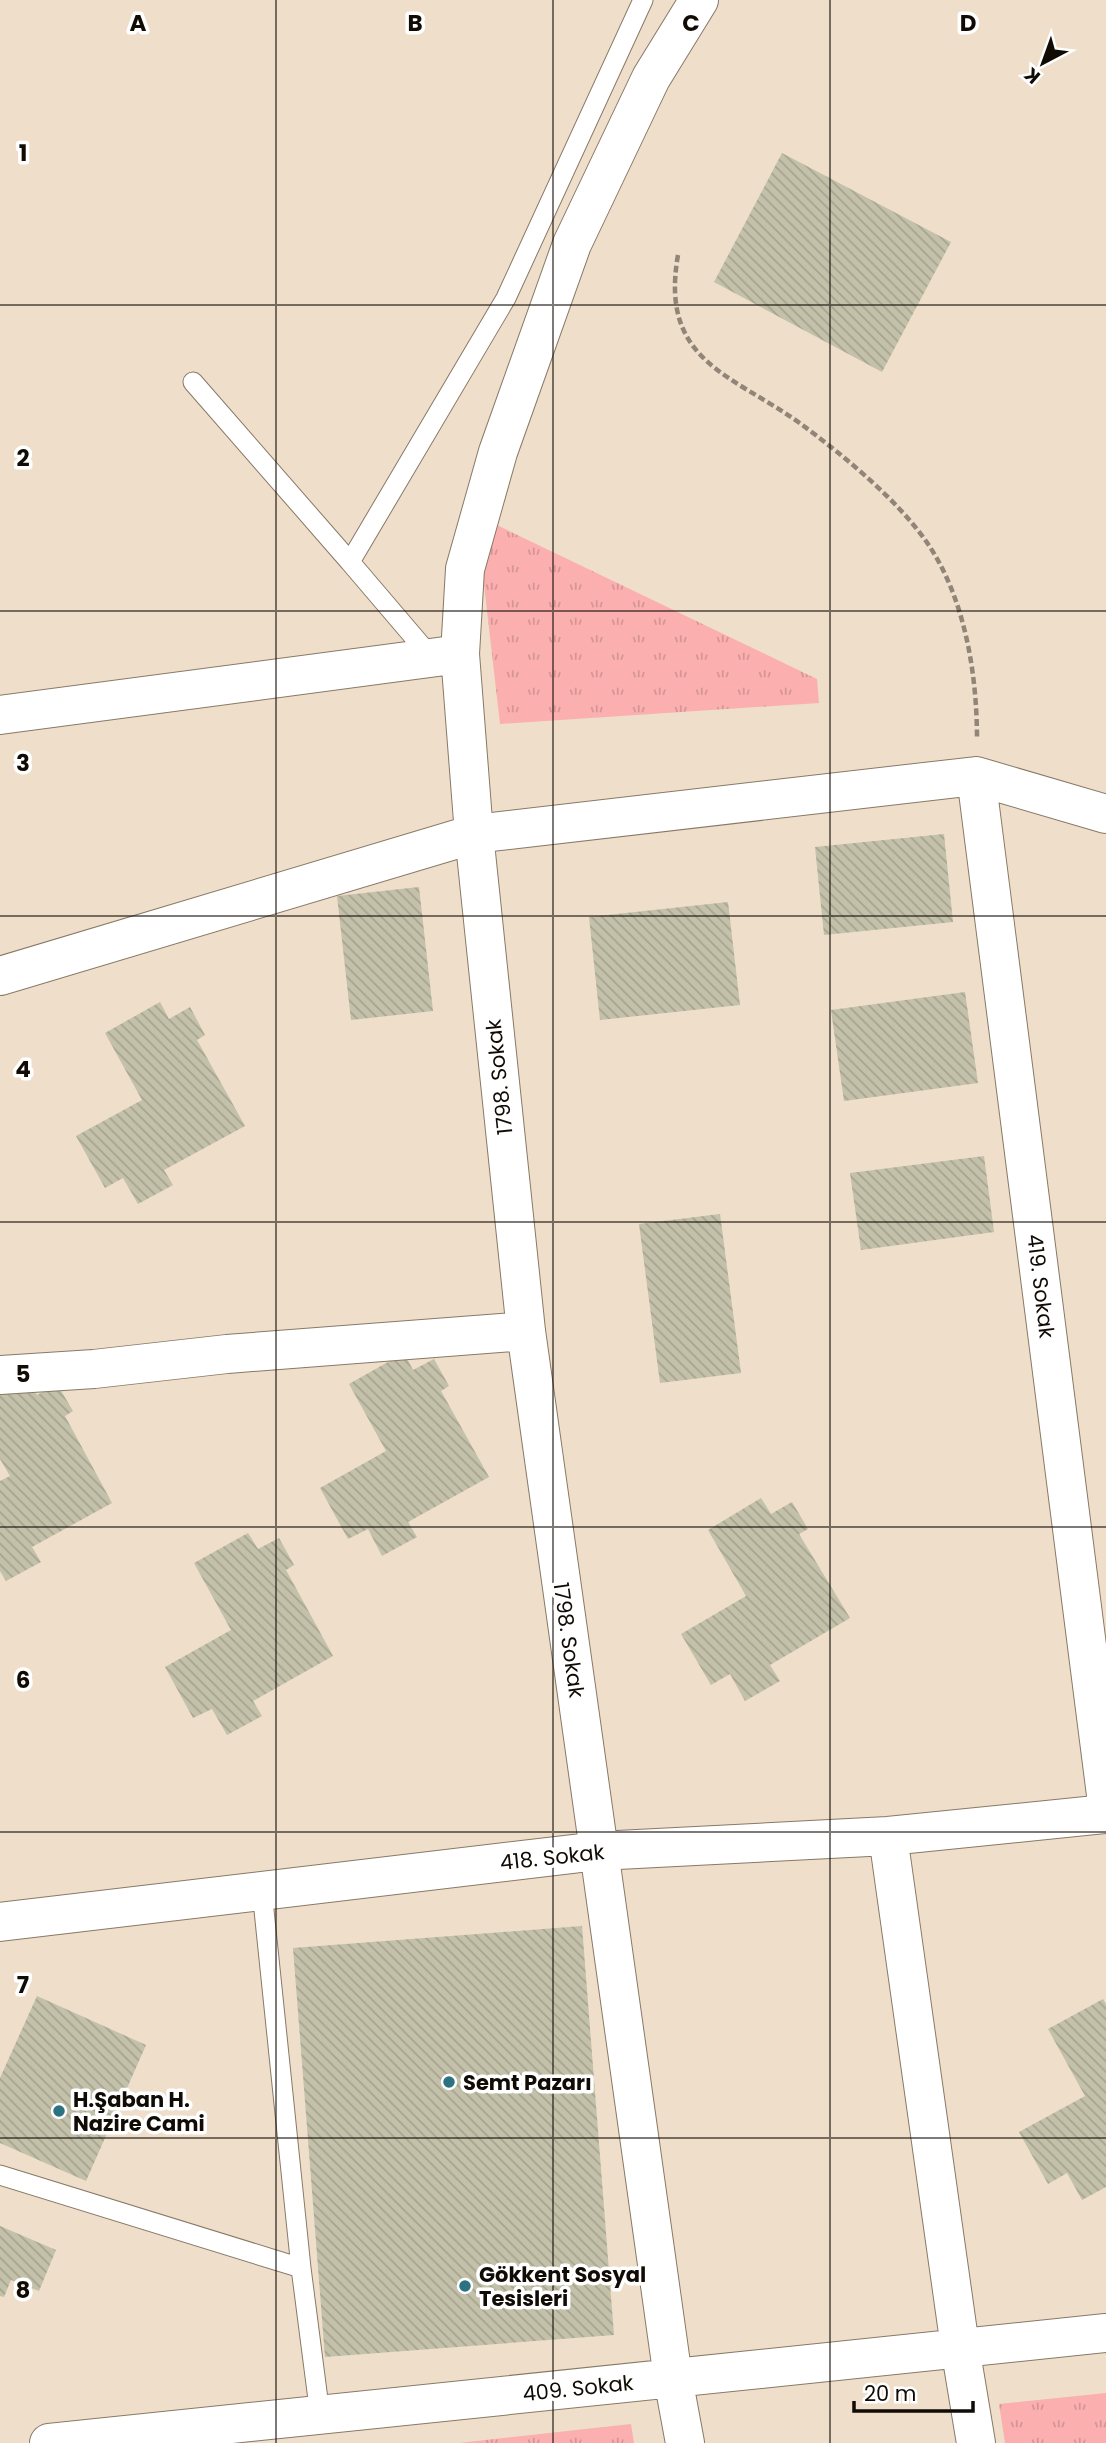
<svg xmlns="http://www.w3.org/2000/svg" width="1106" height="2443" font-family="Poppins,sans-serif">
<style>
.park{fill:url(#park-tufts)}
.building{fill:url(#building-back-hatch)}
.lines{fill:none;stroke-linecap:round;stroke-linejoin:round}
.service-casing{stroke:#887967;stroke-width:21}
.minor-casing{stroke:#887967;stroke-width:40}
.path{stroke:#918577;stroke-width:4.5;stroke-dasharray:7 3.5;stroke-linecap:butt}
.service{stroke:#fff;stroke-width:19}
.minor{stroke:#fff;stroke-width:38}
.grid{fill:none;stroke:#100b05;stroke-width:2;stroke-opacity:0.55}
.poi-dot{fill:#2c7280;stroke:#fff;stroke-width:2.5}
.labels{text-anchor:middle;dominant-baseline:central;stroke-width:7;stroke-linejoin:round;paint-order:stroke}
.street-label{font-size:21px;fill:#100b05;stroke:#fff}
.poi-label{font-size:21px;font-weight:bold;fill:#100b05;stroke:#fff;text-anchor:start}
.grid-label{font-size:23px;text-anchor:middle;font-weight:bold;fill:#100b05;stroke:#fff;stroke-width:7;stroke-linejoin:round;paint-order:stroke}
</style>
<defs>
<pattern id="park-tufts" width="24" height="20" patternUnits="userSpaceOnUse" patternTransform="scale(1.75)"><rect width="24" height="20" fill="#fbafaf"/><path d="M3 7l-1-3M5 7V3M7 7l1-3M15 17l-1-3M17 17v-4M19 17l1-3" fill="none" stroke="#d69595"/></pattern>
<pattern id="building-back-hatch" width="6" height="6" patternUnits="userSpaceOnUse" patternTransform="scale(1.75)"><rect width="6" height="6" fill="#c3c1a9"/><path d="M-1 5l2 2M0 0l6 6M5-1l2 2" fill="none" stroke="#a6a490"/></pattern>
</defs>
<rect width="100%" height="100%" fill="#eedeca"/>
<path class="park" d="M476,515L817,679L819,703L500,724Z
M1106,2393V2443H1005L999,2404Z
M631,2424L634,2443H459Z"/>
<path class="building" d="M782,153L951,242L882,372L714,282Z
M944,834L953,922L824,935L815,847Z
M419,887L433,1011L351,1020L337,896Z
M728,902L740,1005L600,1020L589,917Z
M965,992L978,1083L844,1101L831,1010Z
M160,1002L169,1019L190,1007L205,1035L197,1040L245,1126L164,1170L173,1185L138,1204L123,1178L105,1188L76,1136L142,1100L105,1033Z
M984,1156L994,1232L861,1250L850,1173Z
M720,1214L741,1373L660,1383L639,1224Z
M404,1353L413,1370L434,1359L449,1386L441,1391L489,1477L408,1522L417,1537L382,1556L368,1529L348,1539L320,1488L386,1451L349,1384Z
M27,1379L37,1395L57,1384L73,1411L65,1416L112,1503L32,1547L41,1562L6,1581L0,1571V1481L10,1476L0,1459V1394Z
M761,1498L771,1514L792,1502L808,1529L799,1534L850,1618L770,1665L780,1681L745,1701L730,1674L711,1685L681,1634L746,1596L708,1530Z
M248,1533L258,1549L279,1538L294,1565L286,1570L333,1656L253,1701L262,1716L227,1735L212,1709L193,1718L165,1667L231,1630L194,1563Z
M582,1926L614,2335L325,2357L293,1948Z
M37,1996L146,2045L86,2181L0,2143V2078Z
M1103,1999L1106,2004V2187L1082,2200L1067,2173L1048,2184L1019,2132L1085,2096L1048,2029Z
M0,2226L56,2250L39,2291L11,2280L4,2297L0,2296Z"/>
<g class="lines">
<defs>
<path id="service" d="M193,382L350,562
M431,657L350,562L506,298L643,0
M262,1891L301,2268L320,2415
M0,2175L301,2268"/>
<path id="minor" d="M460,654L465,569L498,452L572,244L651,78L699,0
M0,715L460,654L474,834L526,1331L673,2378L685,2443
M976,776L1106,1795
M0,976L474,834L976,776L1106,814
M0,1375L94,1369L227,1354L526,1331
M888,1836L960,2347L976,2443
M0,1922L598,1851L888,1836L1106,1814
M49,2443L1106,2333"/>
</defs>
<use href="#service" class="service-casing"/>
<use href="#minor" class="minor-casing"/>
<path class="path" d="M678,255C659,362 732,374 801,424C844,456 898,500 928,544C965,599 977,674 977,739"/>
<use href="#service" class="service"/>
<use href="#minor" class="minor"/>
</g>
<path class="grid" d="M276,0V2443M553,0V2443M830,0V2443M0,305H1106M0,611H1106M0,916H1106M0,1222H1106M0,1527H1106M0,1832H1106M0,2138H1106"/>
<g class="poi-dot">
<circle cx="449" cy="2082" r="7"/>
<circle cx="59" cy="2111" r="7"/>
<circle cx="465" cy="2286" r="7"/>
</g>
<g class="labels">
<g class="street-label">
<text transform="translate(499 1077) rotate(-96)">1798. Sokak</text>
<text transform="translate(1041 1286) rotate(83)">419. Sokak</text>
<text transform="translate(569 1640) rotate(82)">1798. Sokak</text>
<text transform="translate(552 1857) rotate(-6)">418. Sokak</text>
<text transform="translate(578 2388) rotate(-6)">409. Sokak</text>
</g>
<g class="poi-label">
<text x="463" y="2082">Semt Pazarı</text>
<text x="73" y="2099">H.Şaban H.<tspan x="73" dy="24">Nazire Cami</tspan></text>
<text x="479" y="2274">Gökkent Sosyal<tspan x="479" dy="24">Tesisleri</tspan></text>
</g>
</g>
<g class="grid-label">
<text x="138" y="31">A</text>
<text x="415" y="31">B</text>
<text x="691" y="31">C</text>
<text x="968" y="31">D</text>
<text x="23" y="161">1</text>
<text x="23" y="466">2</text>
<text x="23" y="771">3</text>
<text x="23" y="1077">4</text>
<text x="23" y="1382">5</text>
<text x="23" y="1688">6</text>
<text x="23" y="1993">7</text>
<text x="23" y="2298">8</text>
</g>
<g transform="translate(1043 63) rotate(221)" stroke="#ffffff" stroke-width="5" paint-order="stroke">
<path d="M0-5L12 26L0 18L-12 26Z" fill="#100b05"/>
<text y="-10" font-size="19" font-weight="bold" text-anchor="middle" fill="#100b05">K</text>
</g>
<path d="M854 2401v10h119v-10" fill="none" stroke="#100b05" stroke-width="3.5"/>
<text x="864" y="2401" font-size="21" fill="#100b05" stroke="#ffffff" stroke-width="5" paint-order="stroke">20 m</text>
</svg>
